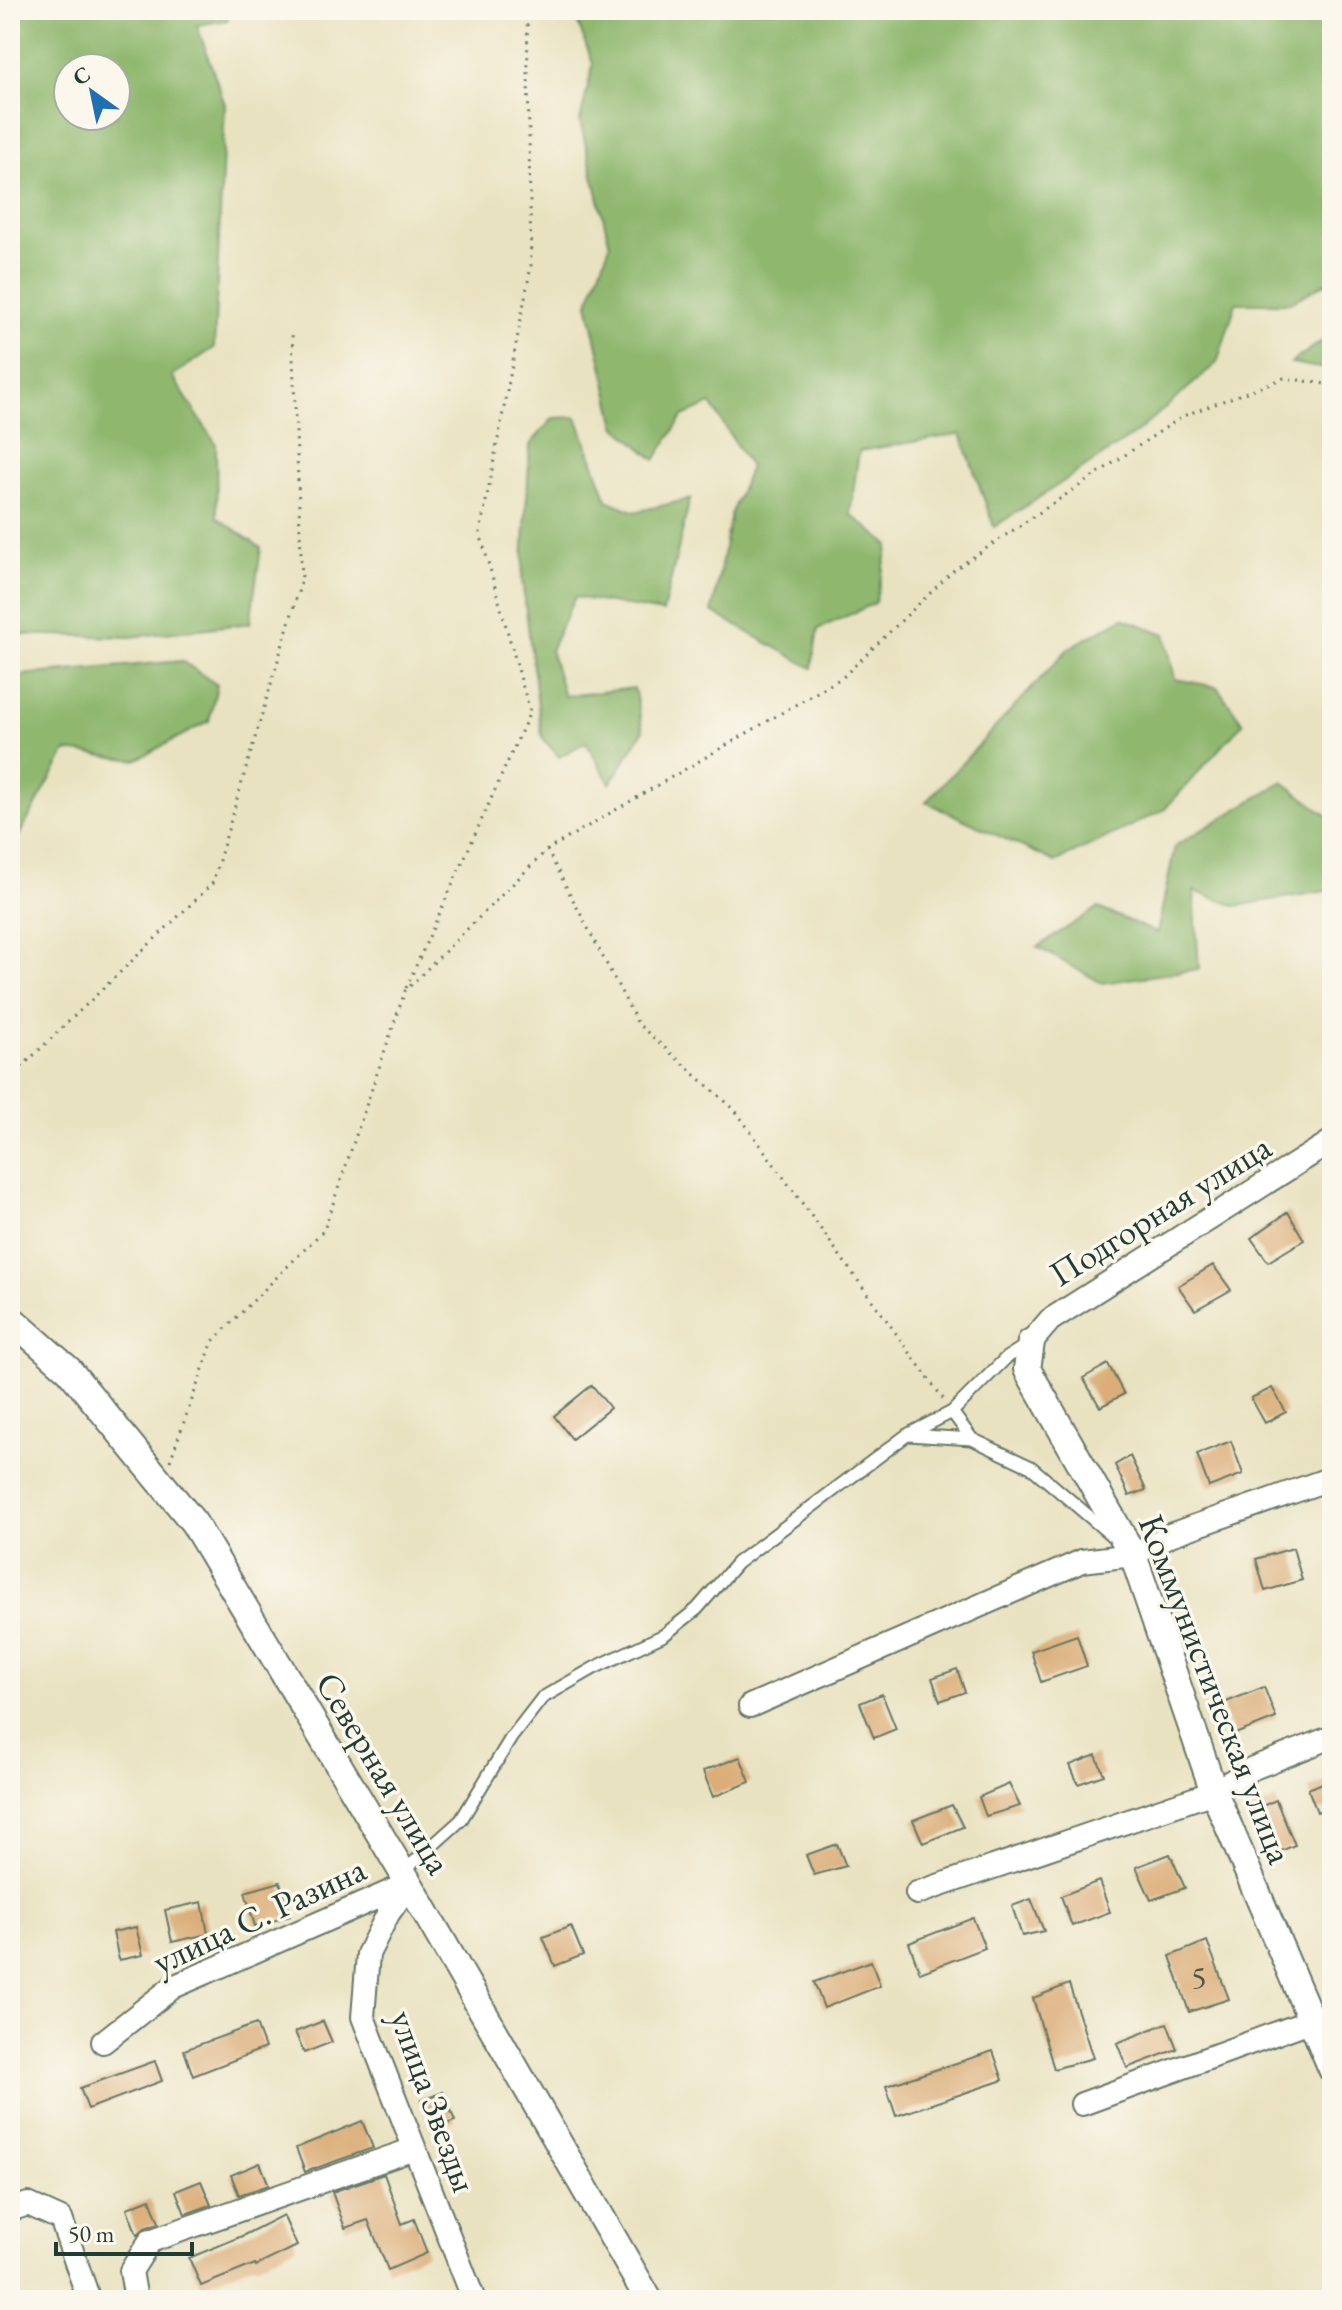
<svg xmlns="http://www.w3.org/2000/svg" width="1342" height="2310" font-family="'EB Garamond',serif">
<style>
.forest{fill:#8fb76e;stroke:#577a51;stroke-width:2;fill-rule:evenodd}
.building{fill:#dbae79}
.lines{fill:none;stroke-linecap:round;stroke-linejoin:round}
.service-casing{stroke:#667765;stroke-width:15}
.minor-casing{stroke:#667765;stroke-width:26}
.tertiary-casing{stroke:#667765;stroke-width:30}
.path{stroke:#667765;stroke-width:3;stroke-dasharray:2 6;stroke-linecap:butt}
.service{stroke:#fff;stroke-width:11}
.minor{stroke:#fff;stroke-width:22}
.tertiary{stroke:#fff;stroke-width:26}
.labels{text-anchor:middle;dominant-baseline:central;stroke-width:7;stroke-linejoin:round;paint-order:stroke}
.number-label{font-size:32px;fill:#4e5945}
.street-label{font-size:36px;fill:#1f3d34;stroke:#fbf7ec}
</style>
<rect width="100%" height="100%" fill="#fbf7ec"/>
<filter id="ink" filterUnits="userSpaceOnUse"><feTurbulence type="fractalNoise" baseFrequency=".0125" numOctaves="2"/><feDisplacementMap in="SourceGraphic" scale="16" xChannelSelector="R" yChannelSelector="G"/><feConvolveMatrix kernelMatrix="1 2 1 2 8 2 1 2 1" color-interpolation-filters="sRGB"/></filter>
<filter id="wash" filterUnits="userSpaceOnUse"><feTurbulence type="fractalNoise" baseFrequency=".006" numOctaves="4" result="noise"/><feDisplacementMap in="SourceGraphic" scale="32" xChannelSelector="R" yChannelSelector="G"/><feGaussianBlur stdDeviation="1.8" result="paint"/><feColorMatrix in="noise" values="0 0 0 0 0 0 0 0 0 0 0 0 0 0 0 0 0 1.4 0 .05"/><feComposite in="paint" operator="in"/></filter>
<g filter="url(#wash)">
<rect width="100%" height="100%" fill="#e9e2c1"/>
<path class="forest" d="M10,10H231L227,20L197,25L225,105L214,348L172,376L216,444L217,517L261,548L250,623L130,637L10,634ZM68,68H116V116H68Z
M573,10H1332V280L1289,303H1236L1217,363L1135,434L994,527L961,434L859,451L850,514L889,545L875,603L818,629L812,668L712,612L731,514L750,467L711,404L683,416L655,460L616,426L588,303L610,245L580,121L593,64Z
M1332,334V370L1291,363Z
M577,417L607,500L635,512L690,499L663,612L575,597L550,650L564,696L634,688L643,731L610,784L586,742L559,757L542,737L522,579L530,445L553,418Z
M1123,618L1165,634L1175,679L1217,687L1243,723L1164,810L1055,862L926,802L1069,648Z
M182,661L217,685L209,721L136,760L66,751L10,852V676Z
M1283,782L1328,816L1332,813V890L1236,906L1194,891L1199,969L1102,983L1037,947L1098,908L1157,933L1175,846Z"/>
<g id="blocks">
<path class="building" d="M1288,1212L1304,1240L1268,1262L1251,1238Z
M1213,1265L1231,1290L1195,1310L1178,1286Z
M1108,1364L1124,1394L1100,1407L1083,1378Z
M592,1385L610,1408L572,1439L554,1416Z
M1272,1388L1286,1412L1265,1423L1251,1398Z
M1231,1441L1243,1474L1209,1487L1197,1454Z
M1130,1456L1146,1490L1129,1496L1115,1465Z
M1293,1548L1302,1580L1265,1591L1256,1559Z
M1077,1635L1087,1666L1041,1682L1031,1651Z
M957,1669L965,1692L940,1701L932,1678Z
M1264,1687L1276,1718L1233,1735L1221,1704Z
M882,1694L896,1729L874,1738L860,1703Z
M1096,1755L1104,1775L1078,1784L1070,1765Z
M740,1757L750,1782L713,1797L703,1771Z
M1332,1779V1806L1317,1812L1308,1789Z
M1009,1784L1020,1806L986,1816L979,1797Z
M1276,1800L1295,1845L1267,1857L1248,1812Z
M952,1805L963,1827L923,1843L913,1820Z
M837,1844L846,1866L814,1875L806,1855Z
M1170,1854L1185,1888L1151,1900L1136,1867Z
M1099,1881L1110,1912L1072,1926L1061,1896Z
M280,1882L290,1916L255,1926L245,1892Z
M1031,1899L1044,1931L1022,1936L1012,1906Z
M202,1902L208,1934L172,1942L165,1910Z
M973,1918L985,1948L920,1973L909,1943Z
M571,1926L583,1955L555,1966L543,1937Z
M136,1927L143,1955L119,1960L113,1932Z
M1207,1941L1229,1999L1189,2012L1170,1956Z
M871,1961L880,1986L824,2008L814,1982Z
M1069,1984L1093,2058L1054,2069L1033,1998Z
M323,2021L332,2042L304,2053L295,2032Z
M1167,2023L1177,2049L1127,2068L1117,2043Z
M256,2024L265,2048L193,2076L184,2050Z
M993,2051L1003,2080L896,2116L886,2086Z
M155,2061L162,2081L88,2109L80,2088Z
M443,2092L455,2121L434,2129L422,2100Z
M362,2121L373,2148L305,2172L296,2148Z
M260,2163L269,2185L239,2195L231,2175Z
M384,2174L402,2224L414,2219L427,2253L388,2270L368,2220L345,2228L332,2192Z
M201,2181L211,2205L185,2214L176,2191Z
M150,2199L159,2223L145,2228L137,2235L127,2208Z
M283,2215L297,2246L256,2266L255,2264L201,2286L189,2258L242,2236Z"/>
</g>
</g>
<g filter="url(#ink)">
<use href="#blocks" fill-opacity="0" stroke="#667765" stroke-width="2"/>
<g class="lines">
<defs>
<path id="service" d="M952,1412L972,1439
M908,1435L972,1439L1031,1467L1111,1535
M403,1872L461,1820L511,1738L542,1698L594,1668L664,1635L697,1609L737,1563L907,1435L952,1412L1006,1358L1028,1344"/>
<path id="minor" d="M1031,1342L1050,1320L1332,1141
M750,1706L1082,1561L1133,1555L1170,1535L1332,1478
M409,1884L388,1914L368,1954L363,2017L474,2300
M917,1893L1214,1792L1251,1769L1332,1737
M103,2042L173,1987L408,1884
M1082,2104L1332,2013
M10,2210L28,2204L61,2219L89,2300
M136,2300L131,2271L150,2241L414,2149"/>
<path id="tertiary" d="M10,1318L69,1370L194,1523L403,1873L649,2300
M1031,1342L1027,1369L1133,1555L1214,1792L1332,2069"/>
</defs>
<use href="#service" class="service-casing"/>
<use href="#minor" class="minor-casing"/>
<use href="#tertiary" class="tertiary-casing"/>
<path class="path" d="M547,850L638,1024L735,1110L944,1400
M406,988L530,712L480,533L531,266L527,10
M10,1078L212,884L302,579L292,333
M170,1461L213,1341L324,1230L405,991L547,850L843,677L954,570L1183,416L1284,378L1332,385"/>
<use href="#service" class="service"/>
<use href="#minor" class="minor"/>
<use href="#tertiary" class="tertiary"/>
</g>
</g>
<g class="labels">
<g class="number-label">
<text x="1199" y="1977">5</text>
</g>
<g class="street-label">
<text transform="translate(1160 1210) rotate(-32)">Подгорная улица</text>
<text transform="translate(1216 1689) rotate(69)">Коммунистическая улица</text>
<text transform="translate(384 1773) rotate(59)">Северная улица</text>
<text transform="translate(259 1915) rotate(-25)">улица С. Разина</text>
<text transform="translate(434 2101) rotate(70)">улица Звезды</text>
</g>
</g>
<rect width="1342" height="2310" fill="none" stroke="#fbf7ec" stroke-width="40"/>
<g transform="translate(92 92) rotate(327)"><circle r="38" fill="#fbf7ec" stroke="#a3ada2" stroke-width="2"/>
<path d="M0-6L14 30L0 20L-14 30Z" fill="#1f6fb2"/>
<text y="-12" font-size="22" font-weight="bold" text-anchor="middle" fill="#1f3d34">С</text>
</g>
<path d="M56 2242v12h136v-12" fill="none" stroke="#1f3d34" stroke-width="4"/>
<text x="68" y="2242" font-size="24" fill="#1f3d34" stroke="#fbf7ec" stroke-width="6" paint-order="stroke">50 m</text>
</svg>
